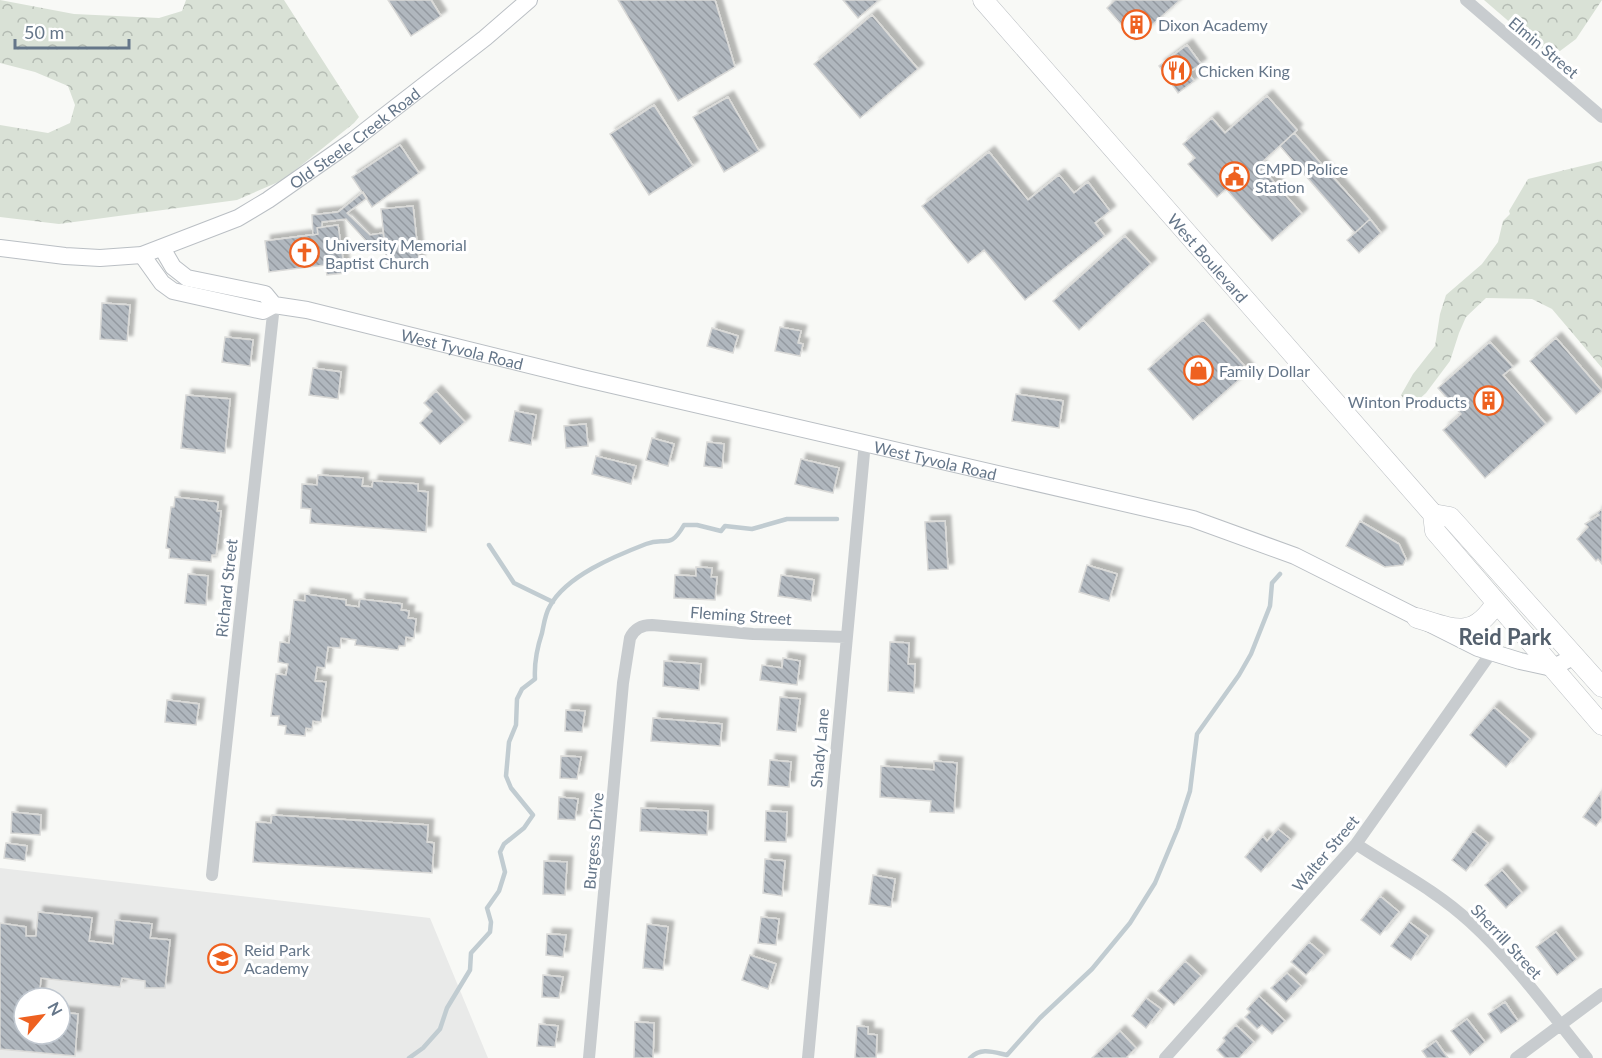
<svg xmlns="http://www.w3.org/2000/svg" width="1602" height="1058" font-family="Lato,sans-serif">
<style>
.built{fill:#e9eae9;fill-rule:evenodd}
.forest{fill:url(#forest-crowns)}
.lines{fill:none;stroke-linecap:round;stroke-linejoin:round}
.stream{stroke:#c1ccd1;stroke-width:4.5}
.building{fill:url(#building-back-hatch);stroke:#dadad8;stroke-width:1.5;filter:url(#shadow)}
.secondary-casing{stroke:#babfc4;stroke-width:18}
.primary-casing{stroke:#bbbfc3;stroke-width:21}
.street{stroke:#c8cccf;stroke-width:12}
.secondary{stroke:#fff;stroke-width:16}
.primary{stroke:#fff;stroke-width:20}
.labels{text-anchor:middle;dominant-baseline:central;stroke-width:6;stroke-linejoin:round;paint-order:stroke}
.poi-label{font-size:16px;fill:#657689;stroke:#fff;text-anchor:start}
.street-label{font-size:16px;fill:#657689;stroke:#fff}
.district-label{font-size:22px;font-weight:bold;fill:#54606d;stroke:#fff}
</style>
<defs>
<pattern id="forest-crowns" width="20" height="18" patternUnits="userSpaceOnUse" patternTransform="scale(1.5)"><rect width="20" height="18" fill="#d9e1d6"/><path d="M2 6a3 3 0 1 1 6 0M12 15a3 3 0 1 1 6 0" fill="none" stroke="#b4bbb3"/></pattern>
<pattern id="building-back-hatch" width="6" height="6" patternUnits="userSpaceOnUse" patternTransform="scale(1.5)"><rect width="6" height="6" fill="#b0b7be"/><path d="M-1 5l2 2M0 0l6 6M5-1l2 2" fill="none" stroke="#9399a0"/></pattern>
<filter id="shadow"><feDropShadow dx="5.5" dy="-5.5" stdDeviation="1.5" flood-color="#0004"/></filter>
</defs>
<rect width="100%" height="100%" fill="#f8f9f6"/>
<path class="built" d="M0,868L430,918L488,1058H0ZM24,998H60V1034H24Z"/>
<path class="forest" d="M0,0L74,14L159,18L182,11L186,0H284L359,117L354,123L283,180L237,200L59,224L0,217V125L48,133L70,123L75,105L68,86L35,72L0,63Z
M1484,0H1602L1576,39L1560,51L1542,50Z
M1602,161V368L1552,309L1532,299L1486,298L1466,317L1459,333L1450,361L1426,393L1417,401L1406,402L1401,395L1413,374L1435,346L1440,314L1446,295L1482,264L1498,242L1503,221L1510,214L1509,211L1528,179Z"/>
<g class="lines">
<path class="stream" d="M489,545L514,583L553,602
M409,1058L423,1048L440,1029L447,1008L470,970L471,953L490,932L491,922L487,908L499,891L505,872L500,852L504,844L524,828L533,815L511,788L506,776L509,742L516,725L517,699L522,689L535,679C534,662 537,648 542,633C544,624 545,614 550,606C566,576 615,556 646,544C666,536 669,551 684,525H697L721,531L725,526L752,529L787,519H837
M970,1058C981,1047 993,1052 1007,1055L1040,1018L1092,969L1130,923L1155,883L1178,828L1190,791L1197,734L1239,675L1251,654L1270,606L1272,583L1280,574"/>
</g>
<path class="building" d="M388,0H431L441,16L411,36Z
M618,0H715L735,67L678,101Z
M843,0H877L878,1L858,18Z
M1115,0H1180L1135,40L1107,8Z
M872,15L918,69L860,118L814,64Z
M1187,45L1201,64L1188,73L1194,81L1178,93L1159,66Z
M1267,96L1297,130L1259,165L1302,214L1272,241L1226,189L1217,197L1188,164L1195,158L1183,144L1212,118L1225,133Z
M728,97L759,151L724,172L693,117Z
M654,105L693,166L649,195L610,134Z
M1294,133L1370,219L1355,233L1280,146Z
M400,145L419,173L372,207L352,177Z
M989,152L1028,200L1059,175L1074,193L1088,182L1110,211L1095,223L1105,236L1025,300L984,250L968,263L922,206Z
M363,192L367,198L347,213L370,235L383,233L385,243L369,244L346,219L322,222V227L317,228L318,234L313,235L312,215L338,212Z
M413,206L419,261L387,265L381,209Z
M1370,219L1381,233L1359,253L1347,240Z
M338,225L345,273L327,275L325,265L269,272L265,241L318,234L317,228Z
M1125,236L1151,264L1079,330L1053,301Z
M102,303L130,305L127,341L100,339Z
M1203,320L1249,371L1193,420L1148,369Z
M780,327L801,331L798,343L803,344L800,356L775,351Z
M712,328L738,336L733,353L707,346Z
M225,337L253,340L250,366L222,362Z
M1556,338L1602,391L1576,414L1530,361Z
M1490,342L1513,367L1503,375L1546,424L1485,478L1443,430L1461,414L1438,388Z
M313,368L341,372L338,399L309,395Z
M436,391L465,422L440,444L420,423L432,411L424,403Z
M1016,394L1063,401L1059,428L1012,421Z
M186,395L230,399L225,453L181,448Z
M515,411L536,415L531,445L509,441Z
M586,424L588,446L566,448L564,426Z
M652,438L674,444L668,466L646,460Z
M707,442L724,444L722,468L704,466Z
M596,456L636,466L631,484L592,474Z
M801,459L839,468L833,493L795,484Z
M318,475L363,478L362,486L372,487L373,481L418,484V491L428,492L426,532L310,523L311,509L301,508L302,484L317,485Z
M175,497L218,502L217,511H221L216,555H212L211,562L169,558L170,549L166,548L171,507H174Z
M1602,509V564L1598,559L1596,561L1577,539L1588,527L1585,524L1599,515L1597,513Z
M945,521L948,569L928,570L925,522Z
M1360,521L1399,544L1406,559L1403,565L1385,567L1346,546Z
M1087,565L1117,574L1109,601L1079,592Z
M696,567L712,568L711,577H717L715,600L674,598L675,575L696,576Z
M188,574L208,576L206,605L185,603Z
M781,575L814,580L811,601L778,596Z
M305,594L346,600V605L359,607L360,599L402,604L401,610L409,611L408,618L416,619L414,638L406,637L405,646H399L398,650L355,645L356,640L341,638L340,648L328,647L325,668L317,667L315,681L326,682L321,722L313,721L312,729L306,728L305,736L285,734L286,726L278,725L279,716H271L276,674L286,675L288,664L278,662L280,642L289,643L294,600L305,601Z
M890,642L909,643L908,664H915L914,693L888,691Z
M783,658L800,661L797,685L760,680L762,665L782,668Z
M664,661L701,664L699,690L663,686Z
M780,697L800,699L796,732L777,730Z
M167,700L199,704L196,725L165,722Z
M1494,707L1530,739L1506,767L1470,735Z
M566,710L585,711L582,732L565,731Z
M653,718L722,724L720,746L651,741Z
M561,756L581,757L577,779L560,778Z
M770,760L791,762L789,787L768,785Z
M934,761L957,763L954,813L930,812L931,801L880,797L881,766L934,770Z
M1601,792L1602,818L1596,826L1583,817Z
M559,797L578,799L575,820L558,819Z
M641,808L708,811L707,835L640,831Z
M766,811L787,812L786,842L765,841Z
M12,812L41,815L40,835L11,833Z
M272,815L428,825L427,842L434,843L432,873L253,862L256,822L271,823Z
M1278,829L1290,839L1261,872L1245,857L1263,836L1267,841Z
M1473,831L1488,843L1466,871L1452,860Z
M6,843L27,846L25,861L4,858Z
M765,859L785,861L782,896L763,893Z
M544,861L567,862L565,895L543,894Z
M1502,870L1522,893L1506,908L1485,885Z
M873,875L895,879L891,907L869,904Z
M1380,896L1399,912L1380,935L1361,920Z
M38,912L92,918L89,941L113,944L115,920L152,924L150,938L170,940L165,988H145V981L122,978L120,987L41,978L39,998H24V1034H60V1012L78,1014L75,1056L0,1049V923L26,927V936H36Z
M761,917L779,919L776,945L758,943Z
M1409,922L1428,936L1411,960L1391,946Z
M647,924L668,927L663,970L643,968Z
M1556,932L1577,959L1557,975L1536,947Z
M547,934L566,935L563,957L546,955Z
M1309,942L1324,955L1306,975L1291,962Z
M750,955L776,964L768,989L742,980Z
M1185,961L1201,976L1174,1005L1158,991Z
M1287,973L1301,986L1286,1002L1271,988Z
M543,975L563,977L559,998L542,997Z
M1259,996L1285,1021L1272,1034L1262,1025L1257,1029L1245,1017L1250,1012L1247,1009Z
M1146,998L1161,1009L1146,1028L1132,1016Z
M1505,1002L1518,1021L1501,1033L1488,1014Z
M1467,1019L1485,1042L1470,1055L1451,1031Z
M635,1022L654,1023L653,1058H634Z
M539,1024L558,1026L555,1047L537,1046Z
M1236,1025L1254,1042L1239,1058H1225L1217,1050L1225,1041L1223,1038Z
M857,1026L868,1027V1034L877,1035L876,1058H855Z
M1120,1031L1136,1048L1127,1057L1128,1058H1092Z
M1436,1041L1448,1058H1427L1422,1051Z"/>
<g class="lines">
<defs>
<g id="secondary">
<path id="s1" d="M0,248L65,256L100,258L142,255L238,218L268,200L351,142L485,38L529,0"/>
<path id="s2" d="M162,248L173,267L187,278L265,294L274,305L307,310L582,378L1193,519L1295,556L1478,648L1520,661L1552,668L1575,656"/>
<path d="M142,255L162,283L173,291L263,311L274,305"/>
</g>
<g id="primary">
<path id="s3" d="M983,0L1433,514L1435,531L1602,725"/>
<path d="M1433,514L1450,517L1460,528L1602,687"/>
<path d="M1417,618C1453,629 1473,640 1496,603"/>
</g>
</defs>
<use href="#secondary" class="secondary-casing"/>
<use href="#primary" class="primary-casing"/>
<path class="street" d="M1466,0L1602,117
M1356,844C1394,869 1437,891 1470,922C1514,962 1550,1012 1587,1058
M212,875L274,305
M589,1058L623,683L630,638C634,629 642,625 652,625L753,634L846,637
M808,1058L865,442
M1165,1058L1356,844L1491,653
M1516,1058L1602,994"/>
<use href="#secondary" class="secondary"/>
<use href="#primary" class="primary"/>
</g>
<defs>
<symbol id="building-ring" viewBox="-11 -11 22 22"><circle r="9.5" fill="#fff" stroke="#ee6120" stroke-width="1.5"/><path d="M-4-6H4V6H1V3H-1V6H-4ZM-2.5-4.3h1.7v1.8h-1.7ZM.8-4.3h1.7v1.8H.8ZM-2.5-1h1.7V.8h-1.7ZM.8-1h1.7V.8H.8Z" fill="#ee6120"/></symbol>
<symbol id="restaurant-ring" viewBox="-11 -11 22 22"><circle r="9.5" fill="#fff" stroke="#ee6120" stroke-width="1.5"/><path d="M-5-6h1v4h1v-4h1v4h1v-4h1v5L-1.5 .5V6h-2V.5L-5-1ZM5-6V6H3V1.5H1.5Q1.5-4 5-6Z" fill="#ee6120"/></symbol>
<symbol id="civic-ring" viewBox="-11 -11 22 22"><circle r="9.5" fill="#fff" stroke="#ee6120" stroke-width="1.5"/><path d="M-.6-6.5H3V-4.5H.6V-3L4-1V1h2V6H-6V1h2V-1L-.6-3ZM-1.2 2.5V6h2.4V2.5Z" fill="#ee6120"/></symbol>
<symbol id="church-ring" viewBox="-11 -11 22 22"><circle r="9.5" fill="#fff" stroke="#ee6120" stroke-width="1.5"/><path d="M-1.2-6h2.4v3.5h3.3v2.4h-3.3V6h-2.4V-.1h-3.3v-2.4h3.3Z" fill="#ee6120"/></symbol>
<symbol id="shop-ring" viewBox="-11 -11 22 22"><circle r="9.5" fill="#fff" stroke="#ee6120" stroke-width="1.5"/><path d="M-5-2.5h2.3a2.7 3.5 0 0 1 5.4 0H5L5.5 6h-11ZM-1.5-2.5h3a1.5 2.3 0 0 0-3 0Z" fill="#ee6120"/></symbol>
<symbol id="school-ring" viewBox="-11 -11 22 22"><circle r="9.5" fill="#fff" stroke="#ee6120" stroke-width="1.5"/><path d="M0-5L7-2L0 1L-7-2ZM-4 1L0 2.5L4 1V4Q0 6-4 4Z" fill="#ee6120"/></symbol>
</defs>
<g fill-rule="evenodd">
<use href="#building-ring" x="1120" y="8" width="33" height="33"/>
<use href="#restaurant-ring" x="1160" y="54" width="33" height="33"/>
<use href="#civic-ring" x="1218" y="160" width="33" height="33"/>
<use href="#church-ring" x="288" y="236" width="33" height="33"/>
<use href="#shop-ring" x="1182" y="354" width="33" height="33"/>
<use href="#building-ring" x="1472" y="384" width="33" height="33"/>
<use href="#school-ring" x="206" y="942" width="33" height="33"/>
</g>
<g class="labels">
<g class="poi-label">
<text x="1158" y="24">Dixon Academy</text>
<text x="1198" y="70">Chicken King</text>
<text x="1255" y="168">CMPD Police<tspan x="1255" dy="18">Station</tspan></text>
<text x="325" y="244">University Memorial<tspan x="325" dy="18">Baptist Church</tspan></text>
<text x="1219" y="370">Family Dollar</text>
<text x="1467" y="401" text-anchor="end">Winton Products</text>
<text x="244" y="949">Reid Park<tspan x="244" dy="18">Academy</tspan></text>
</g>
<g class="street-label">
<text transform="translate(1544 47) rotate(40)">Elmin Street</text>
<text stroke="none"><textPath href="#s1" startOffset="387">Old Steele Creek Road</textPath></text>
<text stroke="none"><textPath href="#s3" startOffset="342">West Boulevard</textPath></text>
<text stroke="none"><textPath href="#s2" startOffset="327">West Tyvola Road</textPath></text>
<text stroke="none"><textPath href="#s2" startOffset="813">West Tyvola Road</textPath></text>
<text transform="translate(226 588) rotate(-84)">Richard Street</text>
<text transform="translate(741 615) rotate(4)">Fleming Street</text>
<text transform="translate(819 748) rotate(-85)">Shady Lane</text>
<text transform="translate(593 841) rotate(-85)">Burgess Drive</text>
<text transform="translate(1325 853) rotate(-50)">Walter Street</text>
<text transform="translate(1507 941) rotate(47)">Sherrill Street</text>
</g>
<g class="district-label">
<text x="1505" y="636">Reid Park</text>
</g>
</g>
<g transform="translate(42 1016) rotate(61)"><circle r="28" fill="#ffffff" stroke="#c1c8d0" stroke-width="1.5"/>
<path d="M0-4.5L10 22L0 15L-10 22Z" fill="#ee6120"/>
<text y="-9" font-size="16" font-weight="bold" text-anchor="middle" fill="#657689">N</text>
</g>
<path d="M15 39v9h114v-9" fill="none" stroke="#657689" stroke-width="3"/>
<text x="24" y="39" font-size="18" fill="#657689" stroke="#ffffff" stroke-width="4.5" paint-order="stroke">50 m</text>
</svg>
